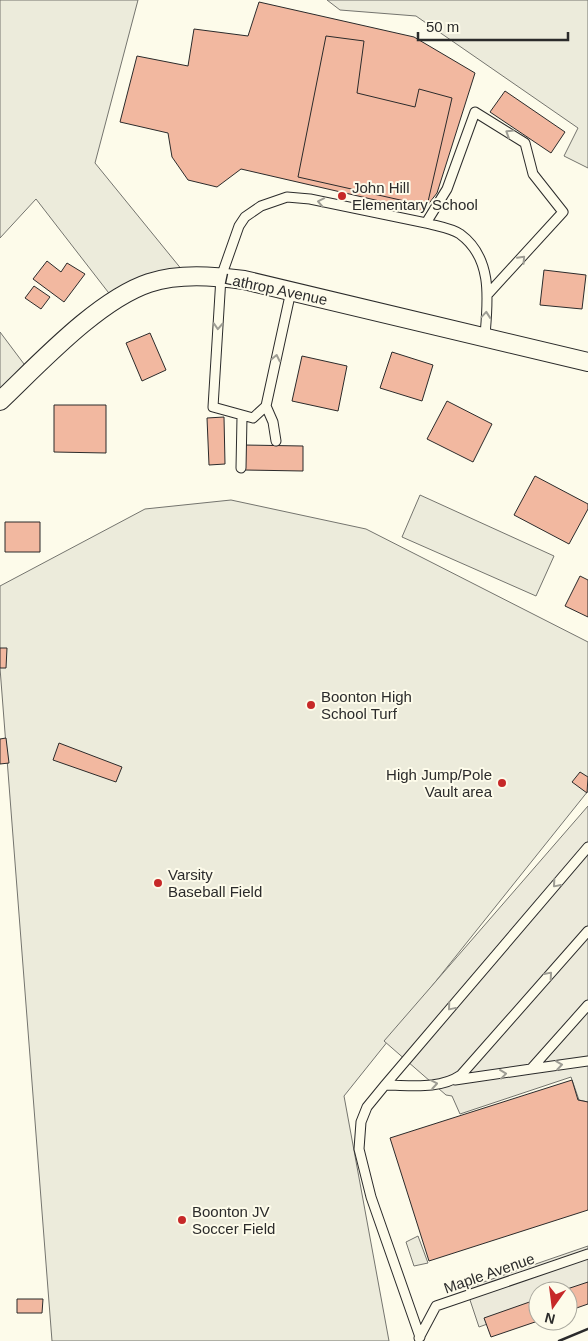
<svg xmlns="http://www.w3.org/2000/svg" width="588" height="1341" font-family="Helvetica,sans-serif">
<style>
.green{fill:#ecebdb;stroke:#74746e}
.parking{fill:#eceadb;stroke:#74746e}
.building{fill:#f2b8a0;stroke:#2b2b2b}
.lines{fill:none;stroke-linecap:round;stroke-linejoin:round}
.service-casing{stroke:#2b2b2b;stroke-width:11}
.minor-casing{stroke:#2b2b2b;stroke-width:20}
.service{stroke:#fdfbea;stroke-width:9}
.minor{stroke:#fdfbea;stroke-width:18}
.wall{stroke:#2b2b2b;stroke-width:2.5}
.oneway{stroke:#9e9d94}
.poi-dot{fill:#c62828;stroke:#fdfbea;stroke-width:2}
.labels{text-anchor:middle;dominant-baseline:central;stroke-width:4;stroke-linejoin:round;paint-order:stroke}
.poi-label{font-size:15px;fill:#2b2b2b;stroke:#fdfbea;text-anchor:start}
.street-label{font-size:15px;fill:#2b2b2b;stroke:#fdfbea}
</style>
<rect width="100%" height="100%" fill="#fdfbea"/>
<path class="green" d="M0,0H138L95,163L187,276L115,301L36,199L0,238Z
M327,0H588V168L564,156L578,128L416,16L340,10Z
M0,332L30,372L0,399Z
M420,495L554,556L536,596L402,537Z
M231,500L366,529L588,642V791L344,1096L389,1341H52L0,668V586L145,509Z
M418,1236L428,1263L414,1266L406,1242Z"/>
<path class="parking" d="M588,806V1102L579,1100L571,1077L460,1114L452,1096L446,1095L384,1041Z
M588,1246V1289L538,1291V1306L479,1327L466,1288Z"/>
<path class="building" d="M259,2L414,37L475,73L437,193L423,211L241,169L217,187L188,180L172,157L168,133L120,122L137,56L188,66L194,29L248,36Z
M326,36L364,41L357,93L415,107L419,89L452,98L427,206L298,177Z
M505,91L565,132L551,153L490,112Z
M47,261L61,272L67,263L85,274L64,302L33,279Z
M544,270L586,275L582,309L540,305Z
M34,286L50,297L41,309L25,298Z
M150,333L166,370L142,381L126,343Z
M392,352L433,365L422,401L380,388Z
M302,356L347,366L338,411L292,401Z
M447,401L492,424L473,462L427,439Z
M54,405H106V453L54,452Z
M224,417L225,464L209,465L207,418Z
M244,445L303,446V471L244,470Z
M535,476L588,504V509L569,544L514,515Z
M5,522H40V552H5Z
M580,576L588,580V617L565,606Z
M0,648H7L6,668H0Z
M6,738L9,763L0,764V739Z
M59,743L122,767L116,782L53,760Z
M580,772L588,777L587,793L572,782Z
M572,1080L578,1100L588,1102V1210L429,1261L390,1138Z
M588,1282V1304L568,1311V1291H561Z
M17,1299H43L42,1313H17Z
M538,1299V1321L491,1337L484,1318Z"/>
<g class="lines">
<defs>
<path id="service" d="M426,223C436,226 451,228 460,234C493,258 488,300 485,335
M291,291L266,406L253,418L213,407L221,277L239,226L245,217L261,206L287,197L310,199L426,223L447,189L475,112L525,143L533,174L563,212L488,294
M266,406L273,422L276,441
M241,468L242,417
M531,1069L588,1061
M455,1080L531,1069L588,1005
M385,1085C410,1085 439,1090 461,1075L588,931
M420,1337L371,1197L359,1149L361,1122L367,1107L385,1085L588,847
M419,1338L436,1306L588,1254"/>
<path id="minor" d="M0,401C40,363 98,300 149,283C179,273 214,276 244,280L588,362"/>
</defs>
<use href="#service" class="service-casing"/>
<use href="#minor" class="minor-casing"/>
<use href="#service" class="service"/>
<use href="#minor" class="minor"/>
<path class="wall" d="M559,1341L588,1329"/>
</g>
<defs><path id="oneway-chevron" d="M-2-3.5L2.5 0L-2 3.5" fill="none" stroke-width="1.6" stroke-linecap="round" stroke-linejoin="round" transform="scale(1.25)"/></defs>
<g class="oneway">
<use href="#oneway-chevron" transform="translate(509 133) rotate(-148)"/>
<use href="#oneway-chevron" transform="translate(321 202) rotate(-169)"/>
<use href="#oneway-chevron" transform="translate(522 259) rotate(-47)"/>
<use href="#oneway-chevron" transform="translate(486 315) rotate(-85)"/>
<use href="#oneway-chevron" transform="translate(218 326) rotate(93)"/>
<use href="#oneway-chevron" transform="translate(276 358) rotate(-78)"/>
<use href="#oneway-chevron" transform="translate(556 884) rotate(131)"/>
<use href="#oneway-chevron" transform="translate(549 975) rotate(-49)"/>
<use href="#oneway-chevron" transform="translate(451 1007) rotate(130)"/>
<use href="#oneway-chevron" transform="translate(559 1065) rotate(-8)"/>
<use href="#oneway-chevron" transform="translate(503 1074) rotate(-7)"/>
<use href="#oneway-chevron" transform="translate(434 1084) rotate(-10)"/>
</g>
<g class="poi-dot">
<circle cx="342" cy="196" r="5"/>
<circle cx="311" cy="705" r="5"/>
<circle cx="502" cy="783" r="5"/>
<circle cx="158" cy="883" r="5"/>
<circle cx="182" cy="1220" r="5"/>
</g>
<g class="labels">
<g class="poi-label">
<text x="352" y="187">John Hill<tspan x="352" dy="17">Elementary School</tspan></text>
<text x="321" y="696">Boonton High<tspan x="321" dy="17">School Turf</tspan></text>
<text x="492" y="774" text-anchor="end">High Jump/Pole<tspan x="492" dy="17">Vault area</tspan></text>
<text x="168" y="874">Varsity<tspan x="168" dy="17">Baseball Field</tspan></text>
<text x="192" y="1211">Boonton JV<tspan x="192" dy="17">Soccer Field</tspan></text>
</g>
<g class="street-label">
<text transform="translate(276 289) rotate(12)">Lathrop Avenue</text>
<text transform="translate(489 1273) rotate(-19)">Maple Avenue</text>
</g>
</g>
<g transform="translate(553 1306) rotate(194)"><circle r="24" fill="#fdfbea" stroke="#a9a89e"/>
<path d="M0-4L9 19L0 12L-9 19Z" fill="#c62828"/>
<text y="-8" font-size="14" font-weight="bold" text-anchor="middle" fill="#2b2b2b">N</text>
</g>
<path d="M418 32v8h150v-8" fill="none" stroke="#2b2b2b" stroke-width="2.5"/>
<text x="426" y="32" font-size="15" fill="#2b2b2b" stroke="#fdfbea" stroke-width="4" paint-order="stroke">50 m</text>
</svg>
